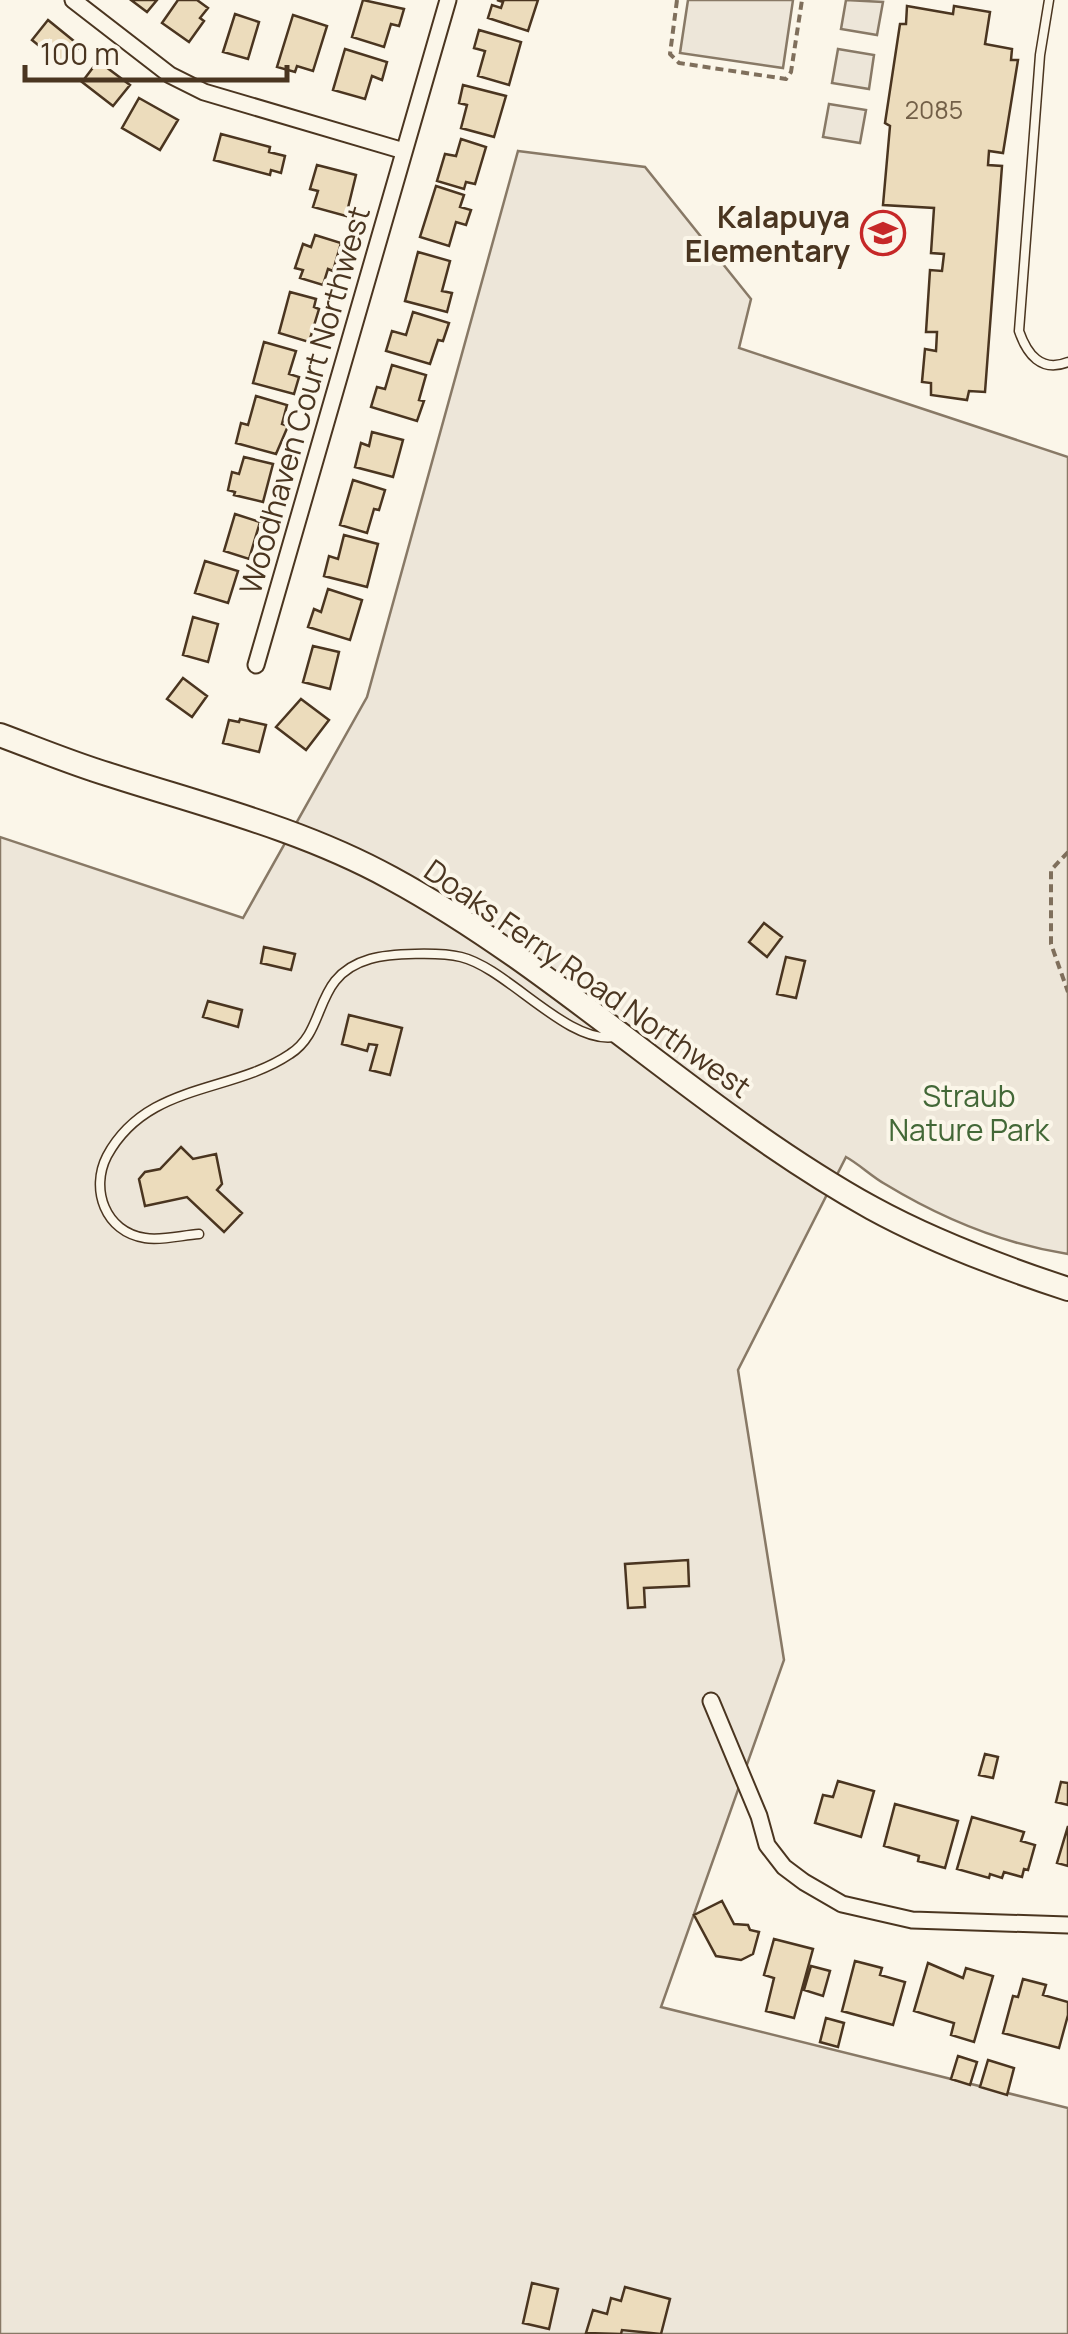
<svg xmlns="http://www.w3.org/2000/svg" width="1068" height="2334" font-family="Manrope,sans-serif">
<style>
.green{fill:#ede6d9;stroke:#887966;stroke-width:2.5}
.building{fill:#ecdcbc;stroke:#4a3520;stroke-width:2.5}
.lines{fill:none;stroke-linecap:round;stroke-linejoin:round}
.lane-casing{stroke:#4a3520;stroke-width:11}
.street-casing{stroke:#4a3520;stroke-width:19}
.secondary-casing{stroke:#4a3520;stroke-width:26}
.path{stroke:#7f6f5c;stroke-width:4;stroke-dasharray:8 5;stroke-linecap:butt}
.lane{stroke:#fbf6e9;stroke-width:8}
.street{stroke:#fbf6e9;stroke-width:15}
.secondary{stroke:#fbf6e9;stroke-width:22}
.labels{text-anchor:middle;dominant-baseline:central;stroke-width:8;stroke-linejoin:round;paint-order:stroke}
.number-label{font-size:25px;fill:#725f47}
.poi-label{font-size:30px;font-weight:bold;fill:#4a3520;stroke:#fbf6e9;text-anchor:end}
.street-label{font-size:30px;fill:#4a3520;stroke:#fbf6e9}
.park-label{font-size:30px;fill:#436837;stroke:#fbf6e9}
</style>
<rect width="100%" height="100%" fill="#fbf6e9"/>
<path class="green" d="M688,0H793L783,68L680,53Z
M846,0L883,2L877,35L841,29Z
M838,49L874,55L869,89L832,83Z
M829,104L866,110L860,143L823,137Z
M518,151L645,167L751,299L739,348L1068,457V1254C1004,1244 941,1218 885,1184C871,1176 859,1164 846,1157L738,1370L784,1660L661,2007L1068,2108V2334H0V837L243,918L367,697Z"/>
<path class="building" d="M131,0H157L147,12Z
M178,0H197L208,8L200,18L204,21L189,42L162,23Z
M363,0L404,9L399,26L391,24L384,47L352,37Z
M497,0H538L528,31L488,18L492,5L501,8L503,2Z
M907,6L953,14L954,6L990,12L985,44L1012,49L1011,60H1018L1003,153L989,151L988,165L1002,166L985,392L969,391L967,400L931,395V383L922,382L925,349L936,351L937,332H926L930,270L942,271L944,254L931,253L934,208L883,205L890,126L885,123L900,24H906Z
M235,14L259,22L248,59L223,52Z
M293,15L327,26L313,71L297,66L295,72L277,67Z
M48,20L80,46L64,66L32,40Z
M479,30L521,42L509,85L478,76L485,51L474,48Z
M345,49L387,62L382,80L372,76L365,99L333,90Z
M98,61L130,85L113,106L82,82Z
M463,85L506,96L494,137L461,128L467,105L459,103Z
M139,98L178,120L160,150L122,128Z
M221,134L270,147L269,152L285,156L281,173L271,170L270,175L214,160Z
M461,139L486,147L475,184L466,182L464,189L437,181L445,154L456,156Z
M317,165L356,175L346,216L313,207L318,191L310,189Z
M436,186L464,195L460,207L471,210L466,225L456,222L449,246L420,237Z
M315,235L341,243L333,271L328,269L323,285L300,278L303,270L295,268L303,244L311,247Z
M418,252L450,261L442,291L452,293L447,312L405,301Z
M290,292L316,299L314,307L319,309L309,342L279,333Z
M413,312L449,323L443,341L438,340L430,364L386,351L392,331L406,335Z
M264,342L296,351L289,374L299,377L294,394L253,383Z
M392,365L426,375L419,400L424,401L417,421L371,407L377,387L385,389Z
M256,396L287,405L282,424L288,426L276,454L236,443L241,423L248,425Z
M372,432L403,440L393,477L355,467L361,443L369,446Z
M244,457L273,464L263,502L234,495L235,492L228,490L232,472L239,474Z
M353,480L385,490L379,510L374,509L367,533L340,525Z
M235,514L260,522L249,559L224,551Z
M344,535L378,544L367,587L324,576L329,556L338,559Z
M205,561L238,571L228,603L195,593Z
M328,589L362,600L350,640L308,627L314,609L321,612Z
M193,617L218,624L208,662L183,655Z
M313,646L339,652L330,689L303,682Z
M183,678L207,696L192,717L167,699Z
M301,699L329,720L306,750L276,727Z
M240,719L266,725L259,752L223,743L229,720L239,722Z
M764,923L782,937L767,957L749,942Z
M264,947L295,954L291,970L261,963Z
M786,957L805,961L796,998L777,994Z
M208,1001L242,1010L238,1027L203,1017Z
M349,1015L402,1028L390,1075L370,1070L377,1045L369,1044L367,1051L342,1044Z
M181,1147L193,1159L216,1154L222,1184L217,1190L242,1213L224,1232L187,1197L145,1206L139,1179L145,1172L160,1169Z
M688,1560L689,1586L644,1588L645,1607L628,1608L625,1564Z
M985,1754L998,1757L993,1778L979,1775Z
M838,1781L874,1791L861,1837L815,1823L823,1795L833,1797Z
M1061,1782L1068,1783V1805L1056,1802Z
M895,1804L958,1821L945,1868L918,1861L919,1856L884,1846Z
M972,1817L1024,1832L1021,1841L1035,1845L1028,1870L1024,1869L1022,1877L1004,1872L1002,1878L990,1874L989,1878L957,1869Z
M1068,1826V1866L1057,1863Z
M722,1901L734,1924L748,1925L750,1930L759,1932L753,1954L741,1960L716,1956L694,1915Z
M774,1939L813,1949L794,2018L766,2011L774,1978L764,1975Z
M855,1961L882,1968L880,1975L905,1982L893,2025L842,2011Z
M928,1963L963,1978L966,1968L993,1976L974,2042L951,2035L954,2023L914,2011Z
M811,1966L830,1971L823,1996L804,1990Z
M1023,1979L1046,1985L1043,1995L1068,2002V2015L1059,2048L1003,2033L1013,1996L1018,1997Z
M826,2018L844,2023L838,2047L820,2042Z
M958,2056L977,2062L970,2085L951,2079Z
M988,2060L1014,2068L1007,2095L980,2087Z
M532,2283L558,2289L549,2329L523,2323Z
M625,2287L670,2299L661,2334L622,2330L621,2334L586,2333L593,2310L607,2314L611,2298L621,2301Z"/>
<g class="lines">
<defs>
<path id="lane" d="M1049,0L1040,55L1019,331C1027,354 1041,373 1068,362
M199,1234C183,1235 161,1241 145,1238C105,1232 90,1189 107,1156C147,1082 231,1094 290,1054C329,1029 311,976 370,959C390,953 441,952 461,957C507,968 567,1044 614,1037"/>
<path id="street" d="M73,0L170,75L204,92L404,151
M256,665L448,0
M711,1701L759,1816L767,1845L784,1867L804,1882L842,1904L912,1920L1068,1925"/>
<path id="secondary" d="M0,735C35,748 71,763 107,774C203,805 302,829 391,878C562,971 702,1114 872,1208C934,1242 1001,1267 1068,1289"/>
</defs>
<use href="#lane" class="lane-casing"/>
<use href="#street" class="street-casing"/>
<use href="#secondary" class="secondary-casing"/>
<path class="path" d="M677,0L670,54L679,63L786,79L791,72L802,0
M1068,852L1051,870V944L1068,992"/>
<use href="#lane" class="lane"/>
<use href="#street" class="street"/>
<use href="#secondary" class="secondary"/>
</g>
<defs>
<symbol id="school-ring" viewBox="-11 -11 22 22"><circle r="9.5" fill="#fbf6e9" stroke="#c62828" stroke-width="1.5"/><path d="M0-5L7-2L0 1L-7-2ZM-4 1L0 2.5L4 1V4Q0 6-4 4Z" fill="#c62828"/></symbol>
</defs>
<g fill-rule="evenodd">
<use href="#school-ring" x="858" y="208" width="50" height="50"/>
</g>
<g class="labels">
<g class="number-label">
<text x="934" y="109">2085</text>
</g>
<g class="poi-label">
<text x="850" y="216">Kalapuya<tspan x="850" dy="34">Elementary</tspan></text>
</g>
<g class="street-label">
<text transform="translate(304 400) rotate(-74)">Woodhaven Court Northwest</text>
<text transform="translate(588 978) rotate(35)">Doaks Ferry Road Northwest</text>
</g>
<g class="park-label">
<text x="969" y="1095">Straub<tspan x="969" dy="34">Nature Park</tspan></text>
</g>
</g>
<path d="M25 65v15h262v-15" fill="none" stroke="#4a3520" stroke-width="5"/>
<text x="40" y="65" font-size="30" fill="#4a3520" stroke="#fbf6e9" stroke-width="8" paint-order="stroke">100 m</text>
</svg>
